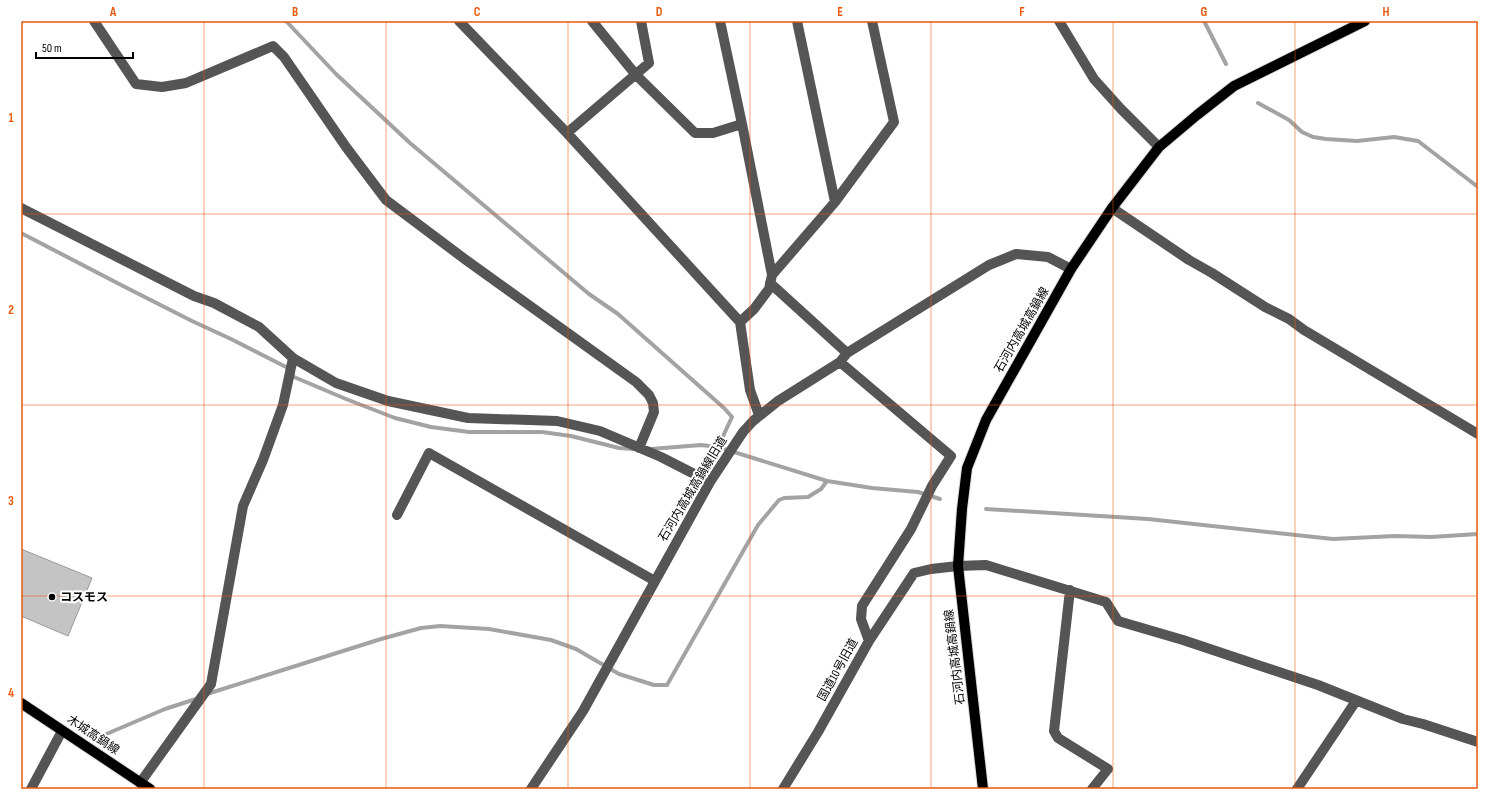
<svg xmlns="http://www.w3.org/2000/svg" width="1499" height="810" font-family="'Sofia Sans Condensed','Noto Sans JP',sans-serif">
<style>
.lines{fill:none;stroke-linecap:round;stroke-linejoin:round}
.stream{stroke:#a3a3a3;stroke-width:4}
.building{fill:#c4c4c4;stroke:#999}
.major-casing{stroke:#dbdbdb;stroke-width:12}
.minor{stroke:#555;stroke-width:10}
.major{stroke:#000;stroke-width:10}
.grid{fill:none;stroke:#e8590c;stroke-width:1;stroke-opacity:0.55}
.poi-dot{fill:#000;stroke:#fff;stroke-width:1.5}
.labels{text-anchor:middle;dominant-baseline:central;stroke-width:4;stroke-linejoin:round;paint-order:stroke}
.street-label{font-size:12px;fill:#000;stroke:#fff}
.poi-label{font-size:12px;font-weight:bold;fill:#000;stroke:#fff;text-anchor:start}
.neatline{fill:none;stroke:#e8590c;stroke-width:1.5}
.grid-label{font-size:13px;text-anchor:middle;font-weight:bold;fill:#e8590c}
</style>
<rect width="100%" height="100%" fill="#fff"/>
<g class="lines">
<path class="stream" d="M286,21L336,74L410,143L589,294L618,314L724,408L732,417L718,447
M1204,21L1226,64
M1258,103L1289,120L1302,132L1313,137L1326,139L1357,141L1394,137L1418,141L1478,187
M21,233L125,287L192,321L231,339L288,368L294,377L346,399L395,418L431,427L469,432H542L571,436L619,448L633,449
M651,449L701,445L718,447L827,481L872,488L918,492L940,499
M986,509L1148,519L1333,539L1395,536L1431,537L1478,534
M207,694L381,639L421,628L440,626L489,629L551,640L576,649L619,674L654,685H667L758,525L779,500L784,498L808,497L821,489L827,481
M97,738L165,709L199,698"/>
</g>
<path class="building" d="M21,549L92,578L68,636L21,616Z"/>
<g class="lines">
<defs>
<path id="major" d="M21,703L150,789
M983,789L958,566L962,509L967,468L986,420L1071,269L1112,208L1159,147L1197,115L1234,86L1365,21"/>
</defs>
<use href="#major" class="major-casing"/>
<path class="minor" d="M94,21L136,84L162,87L186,83L273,46L284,57L346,147L386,200L466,260L636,382L649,395L653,403L654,412L639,448
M459,21L567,133L740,322L750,390L759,415
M592,21L636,75L695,133H713L742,124
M720,21L742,124L772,275L769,289L754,309L740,322
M797,21L835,202
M1059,21L1094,79L1121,109L1159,147
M567,133L649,63L641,21
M21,208L194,296L214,303L259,327L293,358L336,383L388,401L468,418L557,421L600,431L661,457L710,482
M1112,208L1189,260L1212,273L1265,307L1289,319L1304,330L1478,434
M772,275L835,202L894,122L872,21
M770,283L847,353
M840,362L951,456L932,486L911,529L862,606L861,619L869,641
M397,515L429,453L655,581
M1070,590L1054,731L1058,738L1108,769L1092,789
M140,783L211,684L243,506L263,460L283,405L293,358
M31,789L62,731
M531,789L583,711L710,482L743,432L753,421L778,401L840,362L847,353L989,265L1016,254L1048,257L1071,269
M783,789L818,732L869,641L914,573L931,569L958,566L986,565L1106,602L1118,621L1183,640L1318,685L1403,719L1423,724L1478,742
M1297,789L1356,701"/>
<use href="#major" class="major"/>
</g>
<path class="grid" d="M204,21V789M386,21V789M568,21V789M750,21V789M931,21V789M1113,21V789M1295,21V789M21,214H1478M21,405H1478M21,596H1478"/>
<circle class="poi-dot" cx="52" cy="597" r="4"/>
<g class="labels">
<g class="street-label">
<text transform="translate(1022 330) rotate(-60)">石河内高城高鍋線</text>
<text transform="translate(693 489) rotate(-59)">石河内高城高鍋線旧道</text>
<text transform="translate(955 657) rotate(-97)">石河内高城高鍋線</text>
<text transform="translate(838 670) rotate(-61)">国道10号旧道</text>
<text transform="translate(93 735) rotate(34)">木城高鍋線</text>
</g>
<g class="poi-label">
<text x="60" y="597">コスモス</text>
</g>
</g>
<rect width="1499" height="810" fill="none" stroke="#ffffff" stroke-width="44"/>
<path d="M36 52v6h97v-6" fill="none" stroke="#000000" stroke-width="2"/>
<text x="42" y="52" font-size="12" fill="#000000" stroke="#ffffff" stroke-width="3" paint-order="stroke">50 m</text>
<rect x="22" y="22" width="1455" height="766" class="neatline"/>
<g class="grid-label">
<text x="113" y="16">A</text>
<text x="295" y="16">B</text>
<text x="477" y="16">C</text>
<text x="659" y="16">D</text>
<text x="840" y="16">E</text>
<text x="1022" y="16">F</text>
<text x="1204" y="16">G</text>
<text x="1386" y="16">H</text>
<text x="11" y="122">1</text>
<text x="11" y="314">2</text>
<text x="11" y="505">3</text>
<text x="11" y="697">4</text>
</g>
</svg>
